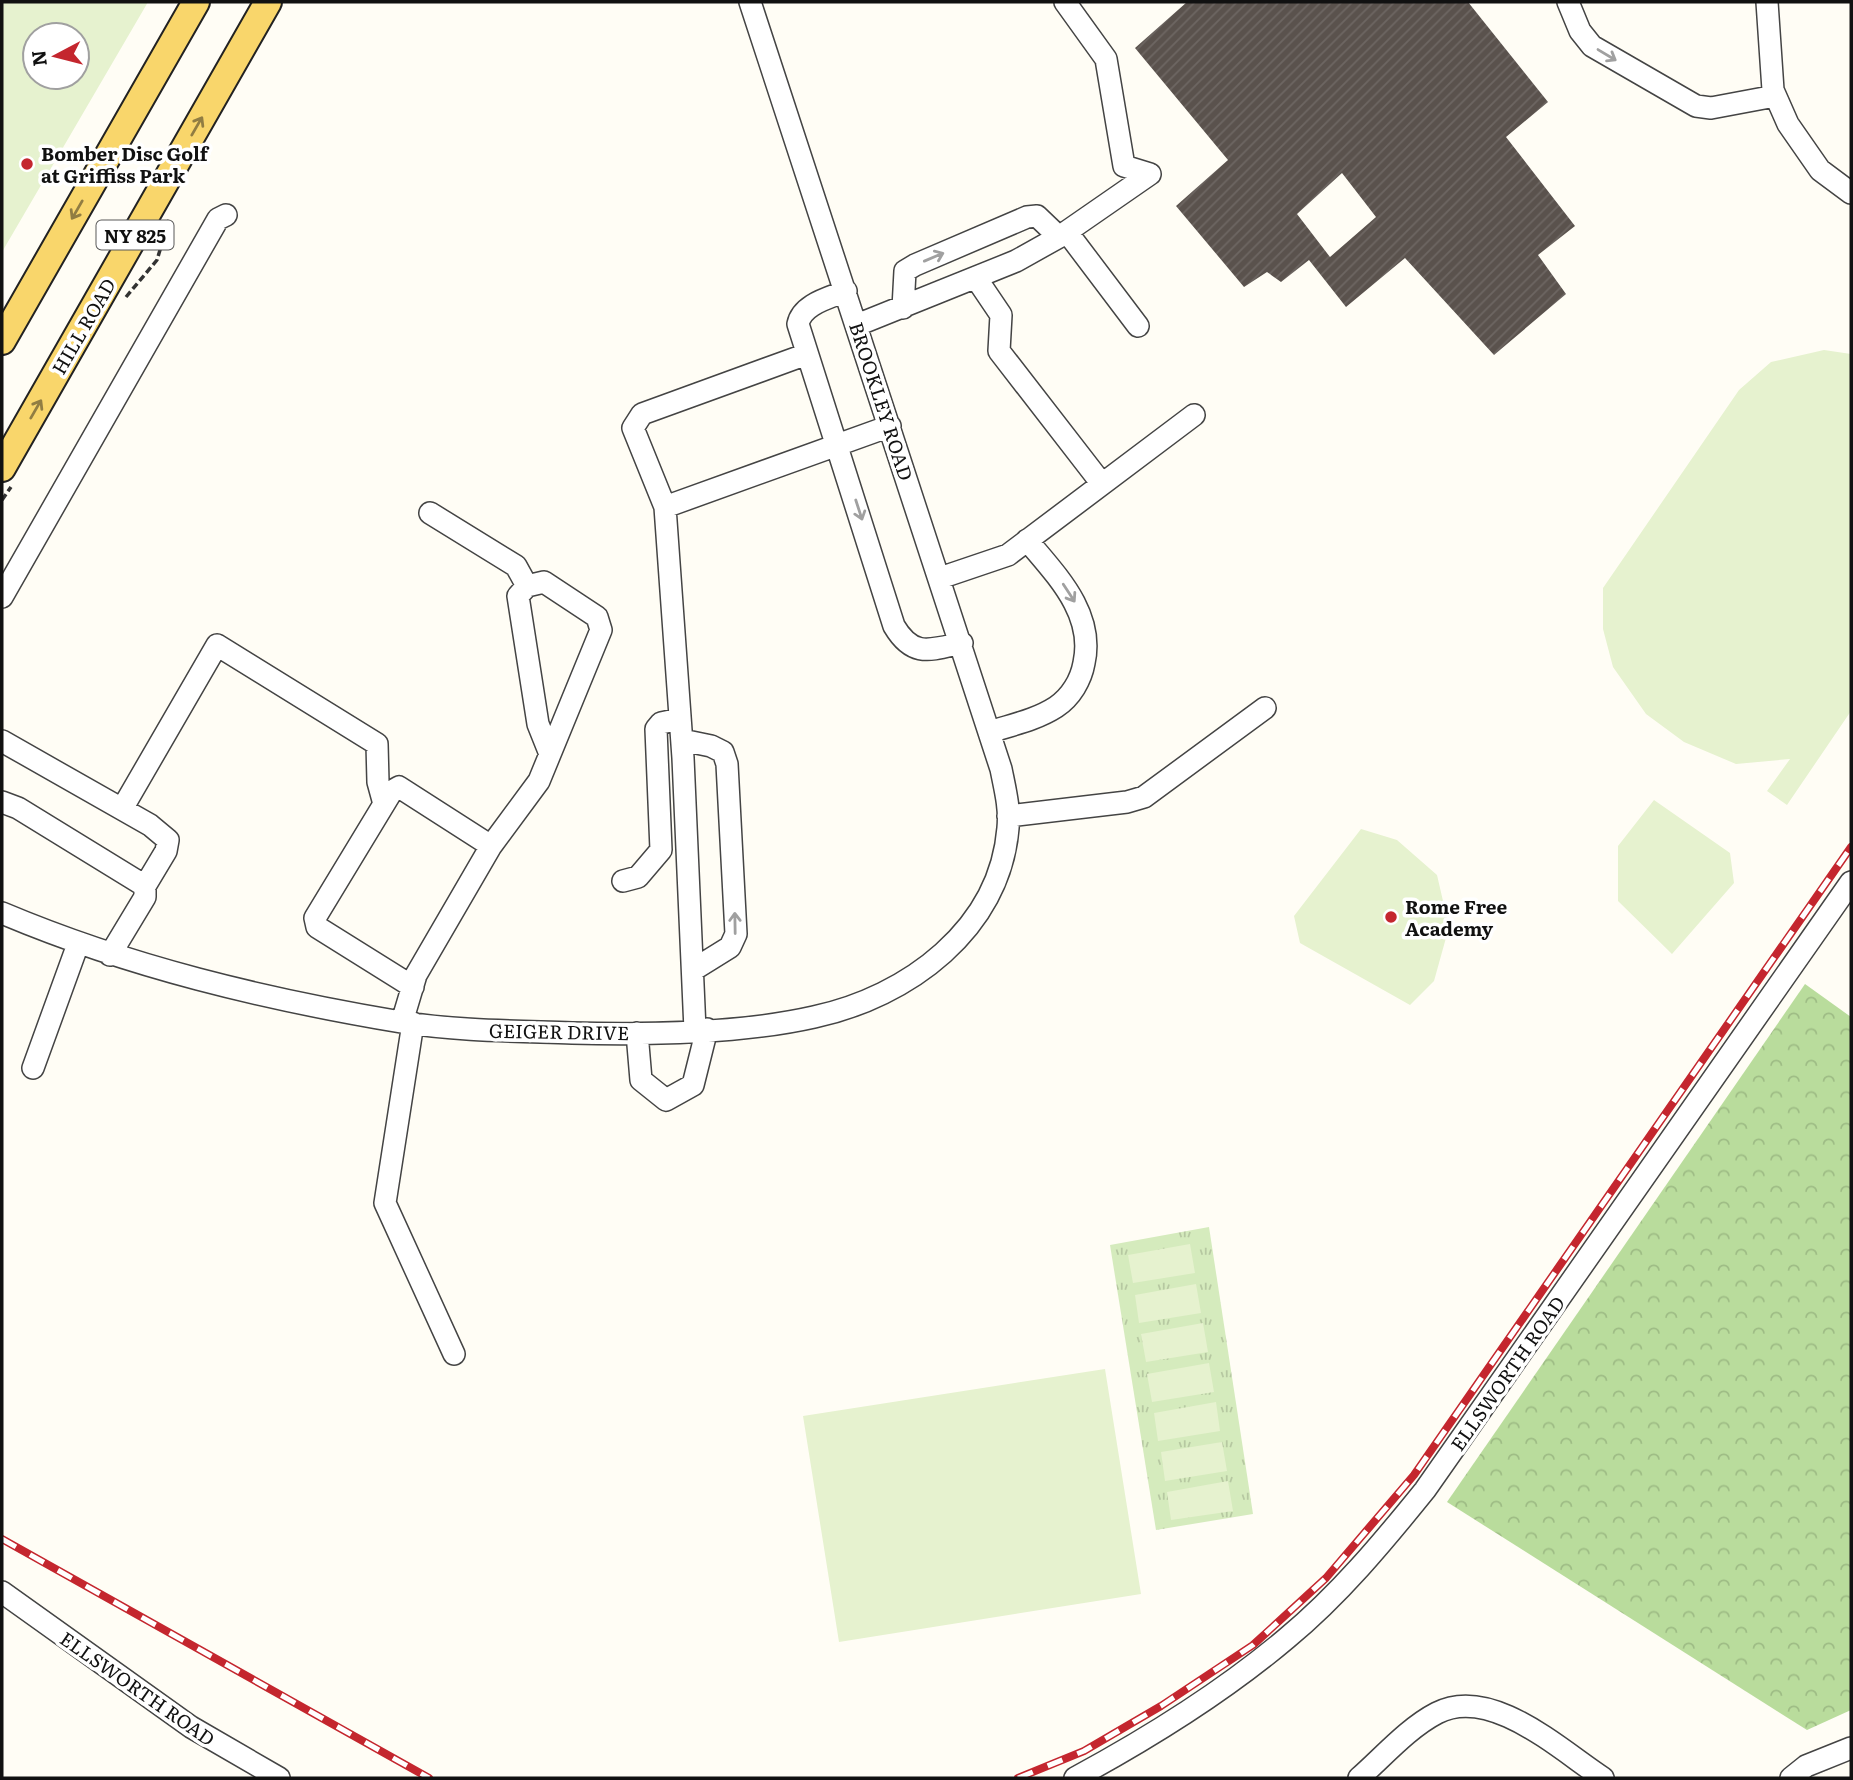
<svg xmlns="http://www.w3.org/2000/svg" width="1853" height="1780" font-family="Literata,serif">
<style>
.forest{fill:url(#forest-crowns)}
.park{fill:url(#park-tufts)}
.pitch{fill:#e6f2cf;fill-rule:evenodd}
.building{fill:url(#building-hatch);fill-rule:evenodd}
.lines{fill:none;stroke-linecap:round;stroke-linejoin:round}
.minor-casing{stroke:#444;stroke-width:24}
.major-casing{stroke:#222;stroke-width:30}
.path{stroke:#333;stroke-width:3.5;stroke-dasharray:7 3.5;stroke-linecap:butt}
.minor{stroke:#fff;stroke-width:21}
.major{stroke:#f9d66b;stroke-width:26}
.rail-casing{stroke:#c4262e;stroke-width:8}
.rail{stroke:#fff;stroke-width:5;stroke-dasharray:16;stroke-linecap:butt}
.oneway{stroke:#a0a0a0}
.oneway2{stroke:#917d42}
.poi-dot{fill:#c4262e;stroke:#fff;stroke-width:2.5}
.labels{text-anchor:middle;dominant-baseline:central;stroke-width:7;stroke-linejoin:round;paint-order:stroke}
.shield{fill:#fff;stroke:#585858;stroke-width:2}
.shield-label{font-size:18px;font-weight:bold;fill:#111}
.poi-label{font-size:19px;font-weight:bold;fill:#111;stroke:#fff;text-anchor:start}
.street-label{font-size:19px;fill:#111;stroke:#fff}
</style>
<defs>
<pattern id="forest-crowns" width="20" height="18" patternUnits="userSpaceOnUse" patternTransform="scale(1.75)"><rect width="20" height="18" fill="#b9dc9c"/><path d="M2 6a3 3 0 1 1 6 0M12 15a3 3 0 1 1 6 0" fill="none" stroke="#9ebc85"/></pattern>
<pattern id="park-tufts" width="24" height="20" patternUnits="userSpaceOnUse" patternTransform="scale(1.75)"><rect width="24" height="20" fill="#d5ebbd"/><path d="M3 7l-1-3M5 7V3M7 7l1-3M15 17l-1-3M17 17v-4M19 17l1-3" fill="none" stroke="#b6c8a1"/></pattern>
<pattern id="building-hatch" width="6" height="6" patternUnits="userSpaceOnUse" patternTransform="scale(1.75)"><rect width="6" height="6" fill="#5a524d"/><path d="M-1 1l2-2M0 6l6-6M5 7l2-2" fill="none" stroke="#6d6662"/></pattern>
</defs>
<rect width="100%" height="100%" fill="#fffdf5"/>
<path class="forest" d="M1805,984L1851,1017V1710L1807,1730L1447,1502Z"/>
<path class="park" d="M1209,1227L1253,1514L1156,1530L1110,1245Z"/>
<path class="pitch" d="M2,2H148L2,252ZM77,35V77H35V35Z
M1824,350L1851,354V711L1787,805L1767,791L1790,759L1736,764L1684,742L1646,714L1613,667L1603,629V588L1739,390L1771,362Z
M1654,800L1730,853L1734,883L1672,954L1618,901V846Z
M1361,829L1397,840L1437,875L1449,927L1434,981L1410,1005L1300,943L1294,916Z
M1190,1244L1195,1273L1133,1283L1128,1255Z
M1196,1284L1201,1313L1139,1323L1135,1295Z
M1203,1323L1208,1352L1146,1362L1141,1334Z
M1209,1363L1214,1392L1152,1402L1147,1374Z
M1105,1369L1141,1594L839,1642L803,1416Z
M1216,1402L1220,1431L1158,1441L1154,1413Z
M1222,1442L1227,1471L1165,1481L1161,1452Z
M1228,1481L1233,1511L1171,1520L1167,1492Z"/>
<path class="building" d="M1187,2H1468L1548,102L1506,137L1575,226L1538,255L1566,294L1494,355L1405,258L1346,307L1309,260L1281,282L1267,272L1244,287L1176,206L1228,160L1135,48ZM1342,173L1376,217L1330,257L1297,214Z"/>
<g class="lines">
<defs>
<path id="minor" d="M1065,2L1106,59L1124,166L1150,174
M1568,2L1580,31L1592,46L1696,106L1711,108L1775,96
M1767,2L1773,90L1788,124L1820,170L1851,193
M1067,232L1138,326
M976,278L1001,315L999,351L1102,484
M846,291C829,298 802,304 798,324L894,626C913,658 930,650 962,643
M903,308L905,271L915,265L1027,217L1037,216L1059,237
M857,325L1016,261L1059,237L1150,174
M665,507L633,428L642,414L807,354
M430,513L516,566L527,586
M940,578L1008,555L1194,415
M2,597L218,219L226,215
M990,732C1011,725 1036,720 1056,707C1071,697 1081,680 1084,663C1095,613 1056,575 1027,540
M682,740L711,746L723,752L727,764L736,934L730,947L693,970
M2,741L150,825L168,840L166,851L145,886
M2,802L18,808L145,886V897L110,955
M122,809L217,645L377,744L378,782L384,804
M1008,816L1127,802L1144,797L1265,708
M623,881L638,877L661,850L656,729L661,723L680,719
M2,913C130,967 264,999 401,1022C457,1031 515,1031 572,1033C649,1035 739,1034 814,1017C908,997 1000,929 1008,828C1010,808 1005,789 1001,769L750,2
M413,987L317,927L315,918L392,791L399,787L491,846
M402,1022L416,975L491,846L539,781L601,630L597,617L544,582L527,586L518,596L538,724L550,754
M413,1023L385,1203L454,1354
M695,1030L683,758L665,507L890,426
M637,1033L641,1080L666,1100L693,1085L707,1029
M33,1068L78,944
M2,1592L191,1727L279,1778
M1075,1778C1149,1738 1222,1693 1287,1638C1339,1595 1383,1542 1425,1490L1851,882
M1359,1778C1383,1757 1408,1728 1437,1713C1491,1685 1560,1750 1603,1778
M1791,1778L1806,1766L1851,1748"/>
<path id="major" d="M2,341L196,2
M2,468L268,2"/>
</defs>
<use href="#minor" class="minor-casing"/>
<use href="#major" class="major-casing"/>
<path class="path" d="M126,297L157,260L169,220
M2,500L11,487"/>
<use href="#minor" class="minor"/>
<use href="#major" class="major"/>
<defs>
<path id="rail" d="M2,1539L429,1778
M1018,1778L1084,1751L1161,1706L1253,1645L1326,1578L1414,1475L1851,847"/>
</defs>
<use href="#rail" class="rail-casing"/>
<use href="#rail" class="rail"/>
</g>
<defs><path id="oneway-shaft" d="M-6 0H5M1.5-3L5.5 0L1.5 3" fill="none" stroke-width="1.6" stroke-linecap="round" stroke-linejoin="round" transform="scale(1.75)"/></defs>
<g class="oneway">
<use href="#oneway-shaft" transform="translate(1607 55) rotate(31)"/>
<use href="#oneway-shaft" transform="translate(934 257) rotate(-23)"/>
<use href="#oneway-shaft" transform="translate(859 510) rotate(72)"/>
<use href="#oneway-shaft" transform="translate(1069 593) rotate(57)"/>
<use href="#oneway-shaft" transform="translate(735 923) rotate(-91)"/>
</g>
<g class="oneway2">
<use href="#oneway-shaft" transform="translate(197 126) rotate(-60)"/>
<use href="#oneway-shaft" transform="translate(77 210) rotate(120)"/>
<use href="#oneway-shaft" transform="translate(36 409) rotate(-60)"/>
</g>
<g class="poi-dot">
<circle cx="27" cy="164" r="7"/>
<circle cx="1391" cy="917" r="7"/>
</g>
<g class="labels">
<rect class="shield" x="96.5" y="220.5" width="77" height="29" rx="5"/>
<g class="shield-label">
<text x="135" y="235">NY 825</text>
</g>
<g class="poi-label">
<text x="41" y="153">Bomber Disc Golf<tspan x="41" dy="22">at Griffiss Park</tspan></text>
<text x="1405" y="906">Rome Free<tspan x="1405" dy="22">Academy</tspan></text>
</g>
<g class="street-label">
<text transform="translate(83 326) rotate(-60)">HILL ROAD</text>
<text transform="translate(882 401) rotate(72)">BROOKLEY ROAD</text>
<text transform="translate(559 1031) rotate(1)">GEIGER DRIVE</text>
<text transform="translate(1507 1373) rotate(-55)">ELLSWORTH ROAD</text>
<text transform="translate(138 1688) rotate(35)">ELLSWORTH ROAD</text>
</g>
</g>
<rect width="1853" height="1780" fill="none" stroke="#111111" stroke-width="7"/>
<g transform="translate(56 56) rotate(263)"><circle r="33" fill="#ffffff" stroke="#a0a0a0" stroke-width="2"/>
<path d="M0-5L12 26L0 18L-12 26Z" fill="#c4262e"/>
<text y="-10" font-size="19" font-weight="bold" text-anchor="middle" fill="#111111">N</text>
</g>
</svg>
